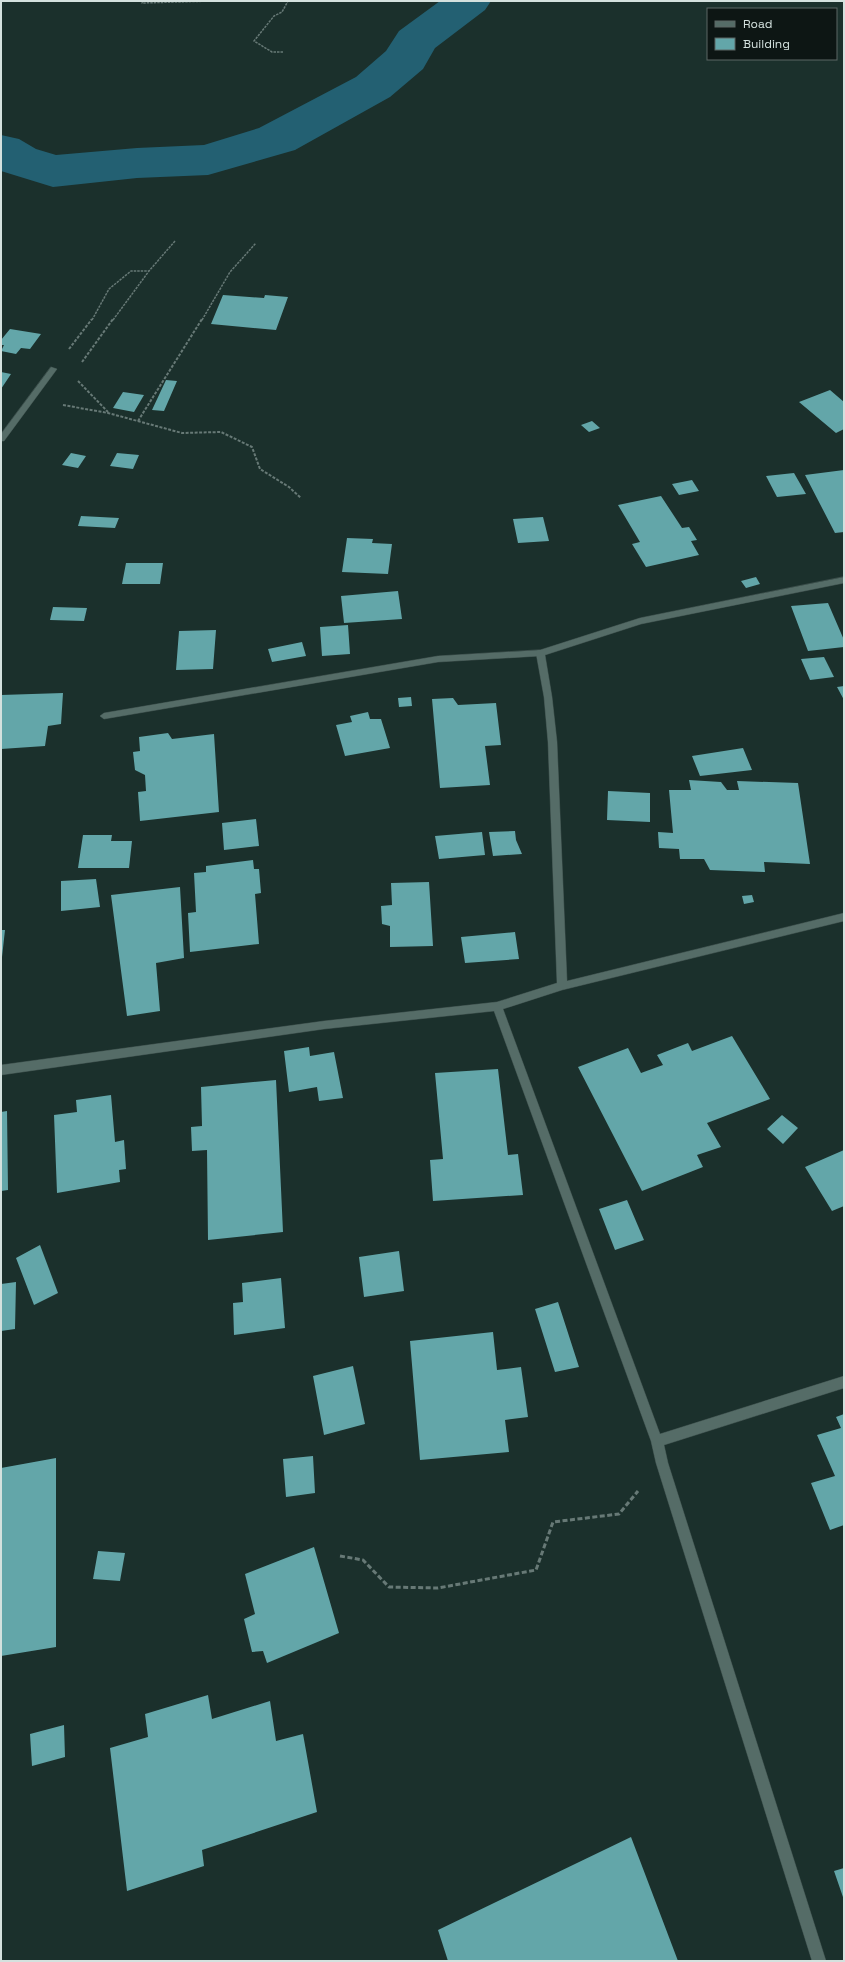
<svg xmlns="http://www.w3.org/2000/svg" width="845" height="1962" font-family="'Space Grotesk',sans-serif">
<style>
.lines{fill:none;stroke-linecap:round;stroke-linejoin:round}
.river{fill:#236072;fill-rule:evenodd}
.building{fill:#63a6a9}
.service-casing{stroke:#3a4c49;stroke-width:1}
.minor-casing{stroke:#3a4c49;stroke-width:1}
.path-far2{stroke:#677976;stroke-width:1.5;stroke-dasharray:2.5 1;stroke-linecap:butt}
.path-far1{stroke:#677976;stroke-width:2;stroke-dasharray:3 1.5;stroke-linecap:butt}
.path{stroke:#677976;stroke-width:3;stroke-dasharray:5 2.5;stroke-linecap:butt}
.service{fill:#556c67;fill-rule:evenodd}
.minor{fill:#556c67;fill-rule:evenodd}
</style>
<rect width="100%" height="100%" fill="#1b302c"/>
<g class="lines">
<path class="river" d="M440,1H491L485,10L435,48L423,69L390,97L295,150L208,175L137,178L53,187L1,171V135L19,139L36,149L56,155L137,148L204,145L259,128L356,77L386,51L399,31Z"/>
</g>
<path class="building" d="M223,295L264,298L265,295L288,297L276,330L211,324Z
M10,329L41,334L30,349L21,348L16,354L1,351L4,345H1V340Z
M1,372L11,374L1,389Z
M166,380L177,381L164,411L152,410Z
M830,390L844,402V429L836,433L799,402Z
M123,392L144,395L134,412L113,408Z
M592,421L600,428L589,432L581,425Z
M71,453L86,456L78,468L62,465Z
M117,453L139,455L133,469L110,466Z
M844,470V532L835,533L805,475Z
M794,473L806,494L777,497L766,476Z
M692,480L699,491L679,495L672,484Z
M661,496L682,528L689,527L697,540L691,541L699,555L646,567L632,544L640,542L618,505Z
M81,516L119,518L115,528L78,526Z
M543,517L549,541L518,543L513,519Z
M347,538L373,539L372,543L392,544L388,574L342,572Z
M126,563H163L160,584H122Z
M756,577L760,584L746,588L741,581Z
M398,591L402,619L344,623L341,596Z
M828,603L844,640V647L808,651L791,606Z
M53,607L87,608L84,621L50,620Z
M348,625L350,654L322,656L320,627Z
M216,630L213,669L176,670L179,631Z
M302,642L306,656L272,662L268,649Z
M824,657L834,677L810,680L801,659Z
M844,686V700L837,687Z
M63,693L61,724L48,726L45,746L1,749V695Z
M411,697L412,706L399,707L398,698Z
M453,698L458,705L496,703L501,745L485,746L490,785L440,788L432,699Z
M368,712L370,719H381L390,748L345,756L336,725L352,722L350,716Z
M168,733L172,739L214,734L219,812L140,821L138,792L146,791L145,775L135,770L133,752L140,751L139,737Z
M743,748L752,770L700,776L692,756Z
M689,780L721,782L727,790H739L737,781L798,783L810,864L764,862L765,872L710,870L704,859H680L679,849L659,848L658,832L673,833L669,790H691Z
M608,791L650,793V822L607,820Z
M256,819L259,846L224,850L222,823Z
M515,831L516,840L522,854L493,856L489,832Z
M482,832L485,855L439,859L435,836Z
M83,835H112L111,841H132L129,868H78Z
M253,860L254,869H259L261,893L255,894L259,944L190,952L188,913L196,912L194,873L206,872V866Z
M96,879L100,907L61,911V881Z
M429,882L433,946L390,947V926L382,924L381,906L392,905L391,883Z
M180,887L184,958L156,963L160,1011L127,1016L111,895Z
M752,895L754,902L744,904L742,896Z
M1,930H5L2,957H1Z
M515,932L519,959L465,963L461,937Z
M732,1036L770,1099L707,1123L721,1147L697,1155L703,1167L642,1191L578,1067L628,1048L641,1073L663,1065L657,1055L688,1043L692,1051Z
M309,1047L310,1056L334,1052L343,1098L319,1101L317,1087L289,1092L284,1051Z
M498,1069L508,1155L518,1154L523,1195L433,1201L430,1160L443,1159L435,1073Z
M276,1080L283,1232L208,1240L207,1150L192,1151L191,1127L202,1126L201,1087Z
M111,1095L115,1142L124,1140L126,1169L119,1170L120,1182L57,1193L54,1115L77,1112L76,1100Z
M7,1111L8,1190L1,1191V1112Z
M782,1115L798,1128L783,1144L767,1129Z
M844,1150V1206L832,1211L805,1167Z
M627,1200L644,1240L615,1250L599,1209Z
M40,1245L58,1293L34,1305L16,1258Z
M399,1251L404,1291L364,1297L359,1257Z
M281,1278L285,1328L234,1335L233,1303L243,1302L242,1283Z
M16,1282L15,1329L1,1331V1284Z
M558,1302L579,1367L555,1372L535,1309Z
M493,1332L497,1370L521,1367L528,1417L505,1420L509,1452L420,1460L410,1341Z
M353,1366L365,1424L324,1435L313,1376Z
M844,1414V1525L830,1530L811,1483L835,1476L817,1435L841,1428L836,1417Z
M313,1456L315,1493L286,1497L283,1459Z
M56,1458V1647L1,1656V1468Z
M314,1547L339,1633L267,1663L263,1651L252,1652L244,1619L255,1614L245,1574Z
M98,1551L125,1553L120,1581L93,1579Z
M208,1695L212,1719L270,1701L276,1741L303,1734L317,1812L202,1850L204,1866L127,1891L110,1748L148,1737L145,1714Z
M64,1725L65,1757L32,1766L30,1734Z
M631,1837L678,1961H448L438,1930Z
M844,1868V1900L834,1871Z"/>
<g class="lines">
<defs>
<path id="service" d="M540,650L544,653L540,656L438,662L104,719L100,716L104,713L438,656Z"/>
<path id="minor" d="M51,367L57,369L4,441H1V434Z
M844,577V583L641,624L545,655L552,697L557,742L567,981L844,913V921L562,990L503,1009L660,1434L844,1376V1388L664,1445L668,1463L826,1961H812L656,1463L651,1441L494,1011L324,1029L1,1075V1065L324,1021L497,1002L557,983L548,742L544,697L536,653L537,651L640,618Z"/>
</defs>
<use href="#service" class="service-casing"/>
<use href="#minor" class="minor-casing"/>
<path class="path-far2" d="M143,1L142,3L213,1
M283,52H272L254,41L274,16L282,12L288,1
M92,320L109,289L131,271H149
M113,320L149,271L175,241
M202,320L230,272L256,243"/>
<path class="path-far1" d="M69,349L92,319
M82,362L113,319
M78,381L108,412
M63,405L108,413L182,433L221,432L252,447L260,469L289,487L301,498
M138,421L202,319"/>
<path class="path" d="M340,1556L363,1560L389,1587L438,1588L536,1570L553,1522L619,1514L638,1491"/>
<use href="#service" class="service"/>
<use href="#minor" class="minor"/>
</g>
<rect width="845" height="1962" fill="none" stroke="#d4e1de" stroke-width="4"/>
<rect x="707" y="8" width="130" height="52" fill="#0d1614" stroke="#5d6765"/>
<rect x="715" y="21" width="20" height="6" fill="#556c67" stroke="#5d6765"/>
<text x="743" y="28" font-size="12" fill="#d4e1de">Road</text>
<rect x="715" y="38" width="20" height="12" fill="#63a6a9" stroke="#5d6765"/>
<text x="743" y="48" font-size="12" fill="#d4e1de">Building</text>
</svg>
